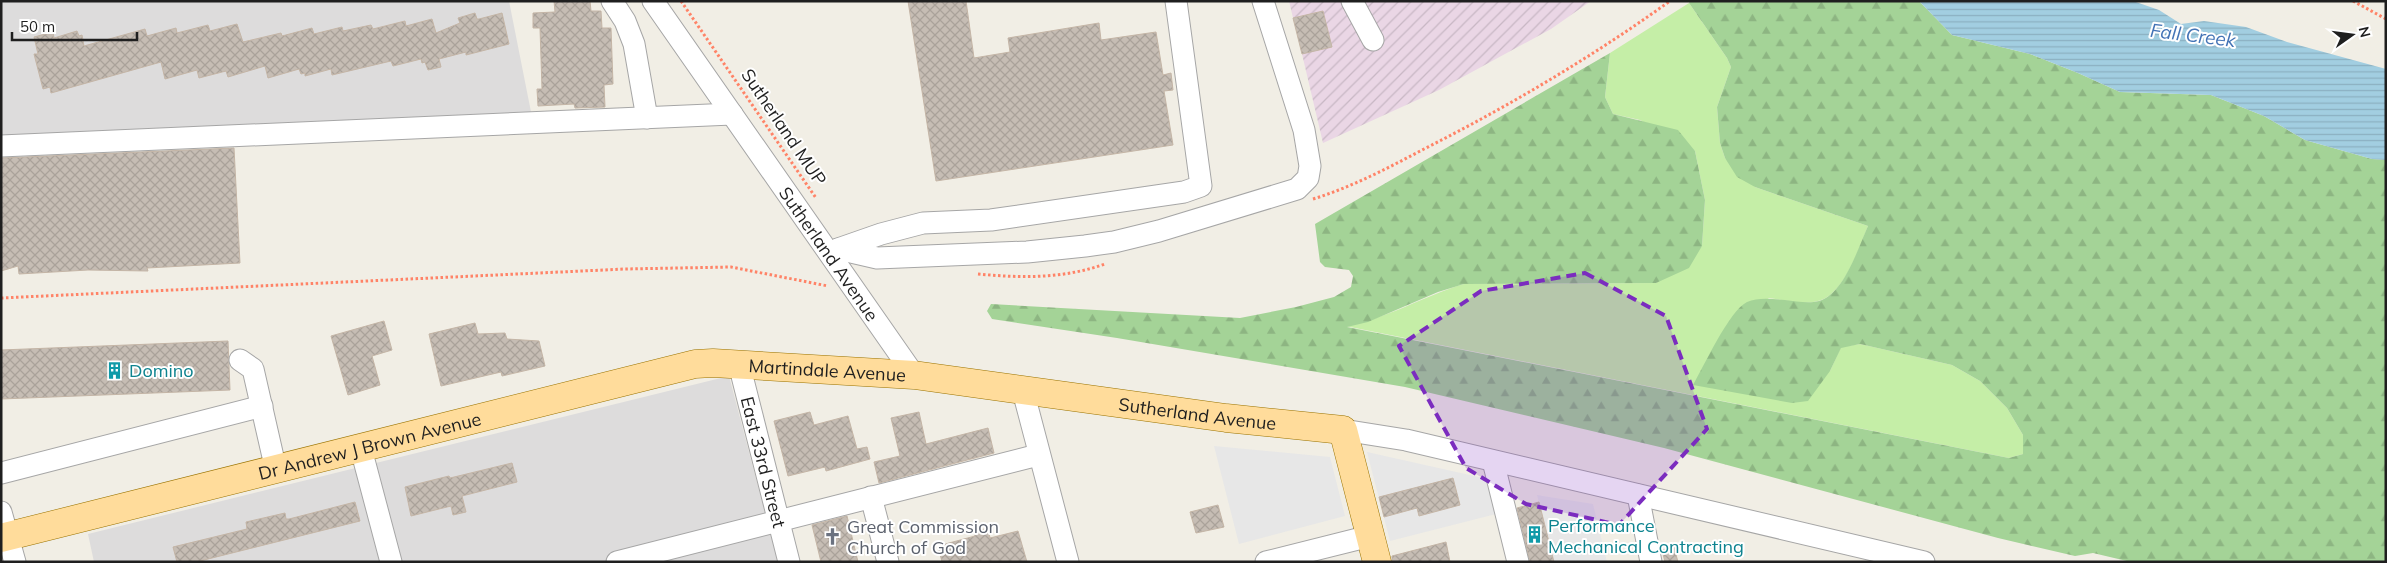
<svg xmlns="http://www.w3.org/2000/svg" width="2387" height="563" font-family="Mulish,sans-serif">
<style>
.residential{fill:#dddcdc}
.industrial{fill:url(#industrial-furrows)}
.grass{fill:#c5eea7}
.forest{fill:url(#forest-firs)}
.parking{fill:#e7e7e7}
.water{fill:url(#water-rules)}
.building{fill:url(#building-cross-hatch);stroke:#c4b5a6}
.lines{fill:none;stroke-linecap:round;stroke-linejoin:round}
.minor-casing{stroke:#a6a6a6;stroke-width:23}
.major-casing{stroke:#9a7300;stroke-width:29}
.path{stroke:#ff8367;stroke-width:3;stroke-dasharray:2.5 2.5;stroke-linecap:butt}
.minor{stroke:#fff;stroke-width:21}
.major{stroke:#ffdc9b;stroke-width:28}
.marked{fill:#7b2cbf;fill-opacity:0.2;stroke:#7b2cbf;stroke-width:4;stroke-dasharray:10 6;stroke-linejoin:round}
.labels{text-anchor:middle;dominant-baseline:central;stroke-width:4;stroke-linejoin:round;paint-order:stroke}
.street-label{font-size:18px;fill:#1f1f1f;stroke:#fff}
.culture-label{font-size:18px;fill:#0d838f;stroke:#fff;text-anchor:start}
.worship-label{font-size:18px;fill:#5b616d;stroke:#fff;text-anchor:start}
.water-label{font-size:19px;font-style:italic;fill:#4474b6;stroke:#fff}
</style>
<defs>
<pattern id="industrial-furrows" width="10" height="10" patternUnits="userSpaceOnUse" patternTransform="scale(1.25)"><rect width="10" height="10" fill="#ead6e5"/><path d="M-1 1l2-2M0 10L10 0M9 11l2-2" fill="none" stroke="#c8b7c4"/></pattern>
<pattern id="forest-firs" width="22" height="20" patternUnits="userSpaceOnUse" patternTransform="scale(1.25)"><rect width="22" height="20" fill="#a4d397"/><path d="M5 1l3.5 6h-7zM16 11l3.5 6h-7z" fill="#8db582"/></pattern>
<pattern id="water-rules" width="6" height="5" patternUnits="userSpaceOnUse" patternTransform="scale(1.25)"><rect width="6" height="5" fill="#a2cee1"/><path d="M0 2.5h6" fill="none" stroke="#8bb0c1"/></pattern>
<pattern id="building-cross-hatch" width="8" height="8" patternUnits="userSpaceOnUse" patternTransform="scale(1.25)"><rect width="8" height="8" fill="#c6bdb4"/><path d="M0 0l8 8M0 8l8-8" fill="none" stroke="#aaa29a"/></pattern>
</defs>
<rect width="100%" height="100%" fill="#f1eee5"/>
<path class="residential" d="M1,1H509L532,117L1,141Z
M729,376L778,562H94L88,534Z"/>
<path class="industrial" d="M1289,1H1591L1551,29L1439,90L1323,143L1302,54L1332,47L1323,11L1293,18Z"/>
<path class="grass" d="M1689,3L1727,58L1731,67L1717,107L1720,143L1725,158L1755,187L1868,226C1859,248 1844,295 1818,301C1802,305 1784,300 1768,298L1830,371L1841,347L1860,344L1952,365L1980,381L2007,408L2023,435V454L2009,458L1345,326C1387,319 1423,296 1464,284L1656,283L1702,246L1705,200L1695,151L1640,120L1613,114L1605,97L1610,53Z"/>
<path class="forest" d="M1690,1H1919L1952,35L2030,54L2078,73L2120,92L2211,95L2264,116L2305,140L2372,159L2386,160V562H2131L2093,553L2075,556L1998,538L1664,448L1405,387L1117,338L992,319L987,311L991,304L1240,318L1296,307L1334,297L1351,287L1353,276L1349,270L1325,267L1320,262L1315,224L1610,53L1605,97L1613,114L1678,130L1695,151L1705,200L1702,246L1689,268L1656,283L1464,284L1438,292L1368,322L1347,327L2009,458L2023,454V435L2007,408L1980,381L1952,365L1860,344L1841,348L1830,371L1808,401L1792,403L1693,385C1704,366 1729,311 1747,302C1758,297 1773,299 1785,300C1796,301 1808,304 1819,301C1844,294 1858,248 1868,226L1755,187L1737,177L1725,158L1720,143L1717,107L1731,67L1727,58L1689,3Z"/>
<path class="parking" d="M1214,446L1330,457L1345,516L1239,544Z
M1367,452L1492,480L1500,513L1390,541Z
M1537,495L1593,504L1607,562H1554Z"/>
<path class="water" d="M1919,1H2133L2159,10L2181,24L2204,21L2246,27L2287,42L2386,69V160L2372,159L2305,140L2264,116L2211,95L2120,92L2078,73L2030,54L1952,35Z"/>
<path class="building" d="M554,1H590L591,11H601L602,28H611L613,84L604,85L605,107L575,108L574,104L538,106L537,89H542L540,28H533V13L555,12Z
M908,1H966L974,58L1010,52L1008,38L1099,23L1101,40L1156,32L1163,75L1171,73L1173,90L1164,91L1173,145L936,181Z
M1323,11L1332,47L1302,54L1293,18Z
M475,13L477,19H479L502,13L509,44L466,55V52L439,59L441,67L428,70L425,62L422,63L421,59L393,66L391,61L332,75L331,69L305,76V73L301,74L299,69L268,78L265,66L228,77L226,71L199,78L197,70L165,79L161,62L51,93L50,87L43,89L34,54H38L34,37L53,32L54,38L77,31L79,36L82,35L84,46L145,29L147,36L176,28L177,33L208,25L210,31L237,24L243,42L281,33L282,36L312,28L314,34L342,27L343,31L371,25L373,29L405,21L406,26L432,19L436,33L460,23L458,18Z
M234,148L240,263L147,268L148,271L88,270L19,274L18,266L1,271V158Z
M384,321L392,350L372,356L380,385L348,395L331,336Z
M475,323L478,334L505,333L507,339L539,341L545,366L502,376L501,372L441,386L429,334Z
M228,341L230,390L1,399V350Z
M810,412L814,425L848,416L857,449L867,447L870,459L826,471L825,467L788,476L774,421Z
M919,412L926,444L988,428L994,453L879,483L874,462L900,456L891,418Z
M512,463L517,482L462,496L466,512L453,515L451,506L411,516L405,487L449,476L450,478Z
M1453,478L1460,505L1419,516L1417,508L1384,517L1379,497Z
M355,502L360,521L196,562H177L173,547L247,529L246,522L285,513L286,519H289Z
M1539,502L1554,562H1530L1517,508Z
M1218,505L1224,527L1196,533L1190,512Z
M847,516L858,562H821L812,525Z
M988,528L990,538L1018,531L1027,562H942L938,546L975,536L974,532Z
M1446,542L1450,562H1392V556Z
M1674,547L1678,562H1665L1662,550Z"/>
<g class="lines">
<defs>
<g id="minor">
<path d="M612,1L625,21L634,44L647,118"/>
<path id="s1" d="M653,1L914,375"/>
<path d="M1352,1L1373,40"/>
<path d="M1,146L732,114"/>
<path d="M838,249L877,258L1027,252L1085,246L1114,242L1159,231L1297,189L1308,178L1310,166L1304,130L1263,1"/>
<path d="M838,249L881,234L923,223L991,220L1184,192L1201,186L1176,1"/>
<path d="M240,360L253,369L276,470"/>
<path id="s2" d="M739,364L789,562"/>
<path d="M1023,391L1068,562"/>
<path d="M1343,430L1406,440L1924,562"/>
<path d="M361,449L391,562"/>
<path d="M1493,461L1518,562"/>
<path d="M1,473L262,406"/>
<path d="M1638,495L1651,562"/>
<path d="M871,497L888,562"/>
<path d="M1,512L15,562"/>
<path d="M617,562L1038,455"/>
<path d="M1266,562L1370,536"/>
</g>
<g id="major">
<path id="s3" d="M1,538L695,364L713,363L914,375L1226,418L1343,430L1377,562"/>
</g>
</defs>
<use href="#minor" class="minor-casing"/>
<use href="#major" class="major-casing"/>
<path class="path" d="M681,1L816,198
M2353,1L2386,19
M1313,199C1352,187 1388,168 1424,149C1509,106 1592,57 1670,1
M978,274C1021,278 1063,279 1105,264
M1,298L625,269L731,267L828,286"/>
<use href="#minor" class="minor"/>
<use href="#major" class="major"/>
</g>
<path class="marked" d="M1585,273L1666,316L1707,429L1619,525L1526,504L1466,468L1399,346L1481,291Z"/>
<defs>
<symbol id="building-bare" viewBox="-9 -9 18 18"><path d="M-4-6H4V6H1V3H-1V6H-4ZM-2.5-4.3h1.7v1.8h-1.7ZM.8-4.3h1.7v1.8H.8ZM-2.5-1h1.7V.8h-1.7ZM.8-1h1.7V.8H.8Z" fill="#0f9aa8" stroke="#fff" stroke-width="2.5" paint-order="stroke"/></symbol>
<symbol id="church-bare" viewBox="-9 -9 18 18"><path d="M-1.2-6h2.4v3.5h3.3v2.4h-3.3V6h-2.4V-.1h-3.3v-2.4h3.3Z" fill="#6b7280" stroke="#fff" stroke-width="2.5" paint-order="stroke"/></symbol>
</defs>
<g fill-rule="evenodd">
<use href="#building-bare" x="102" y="358" width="25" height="25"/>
<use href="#building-bare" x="1522" y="522" width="25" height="25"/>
<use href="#church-bare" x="820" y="524" width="25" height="25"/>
</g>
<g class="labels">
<g class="street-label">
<text transform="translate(784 127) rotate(56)">Sutherland MUP</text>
<text stroke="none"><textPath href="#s1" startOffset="308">Sutherland Avenue</textPath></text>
<text stroke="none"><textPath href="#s3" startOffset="848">Martindale Avenue</textPath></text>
<text stroke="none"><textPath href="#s3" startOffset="1221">Sutherland Avenue</textPath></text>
<text stroke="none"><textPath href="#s3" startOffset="380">Dr Andrew J Brown Avenue</textPath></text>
<text stroke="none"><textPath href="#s2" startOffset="101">East 33rd Street</textPath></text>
</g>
<g class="culture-label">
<text x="129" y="370">Domino</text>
<text x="1548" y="525">Performance<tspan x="1548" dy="21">Mechanical Contracting</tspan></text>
</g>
<g class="worship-label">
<text x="847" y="526">Great Commission<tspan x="847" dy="21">Church of God</tspan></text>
</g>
<g class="water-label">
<text transform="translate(2193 35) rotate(7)">Fall Creek</text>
</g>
</g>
<rect width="2387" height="563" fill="none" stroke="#1f1f1f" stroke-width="5"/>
<g transform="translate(2352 35) rotate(76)" stroke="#ffffff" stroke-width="4" paint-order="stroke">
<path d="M0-4L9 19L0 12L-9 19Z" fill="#1f1f1f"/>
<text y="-8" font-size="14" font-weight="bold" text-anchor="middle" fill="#1f1f1f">N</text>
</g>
<path d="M12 32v8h125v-8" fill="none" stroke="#1f1f1f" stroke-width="2.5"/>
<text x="20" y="32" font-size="15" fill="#1f1f1f" stroke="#ffffff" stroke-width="4" paint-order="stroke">50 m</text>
</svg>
